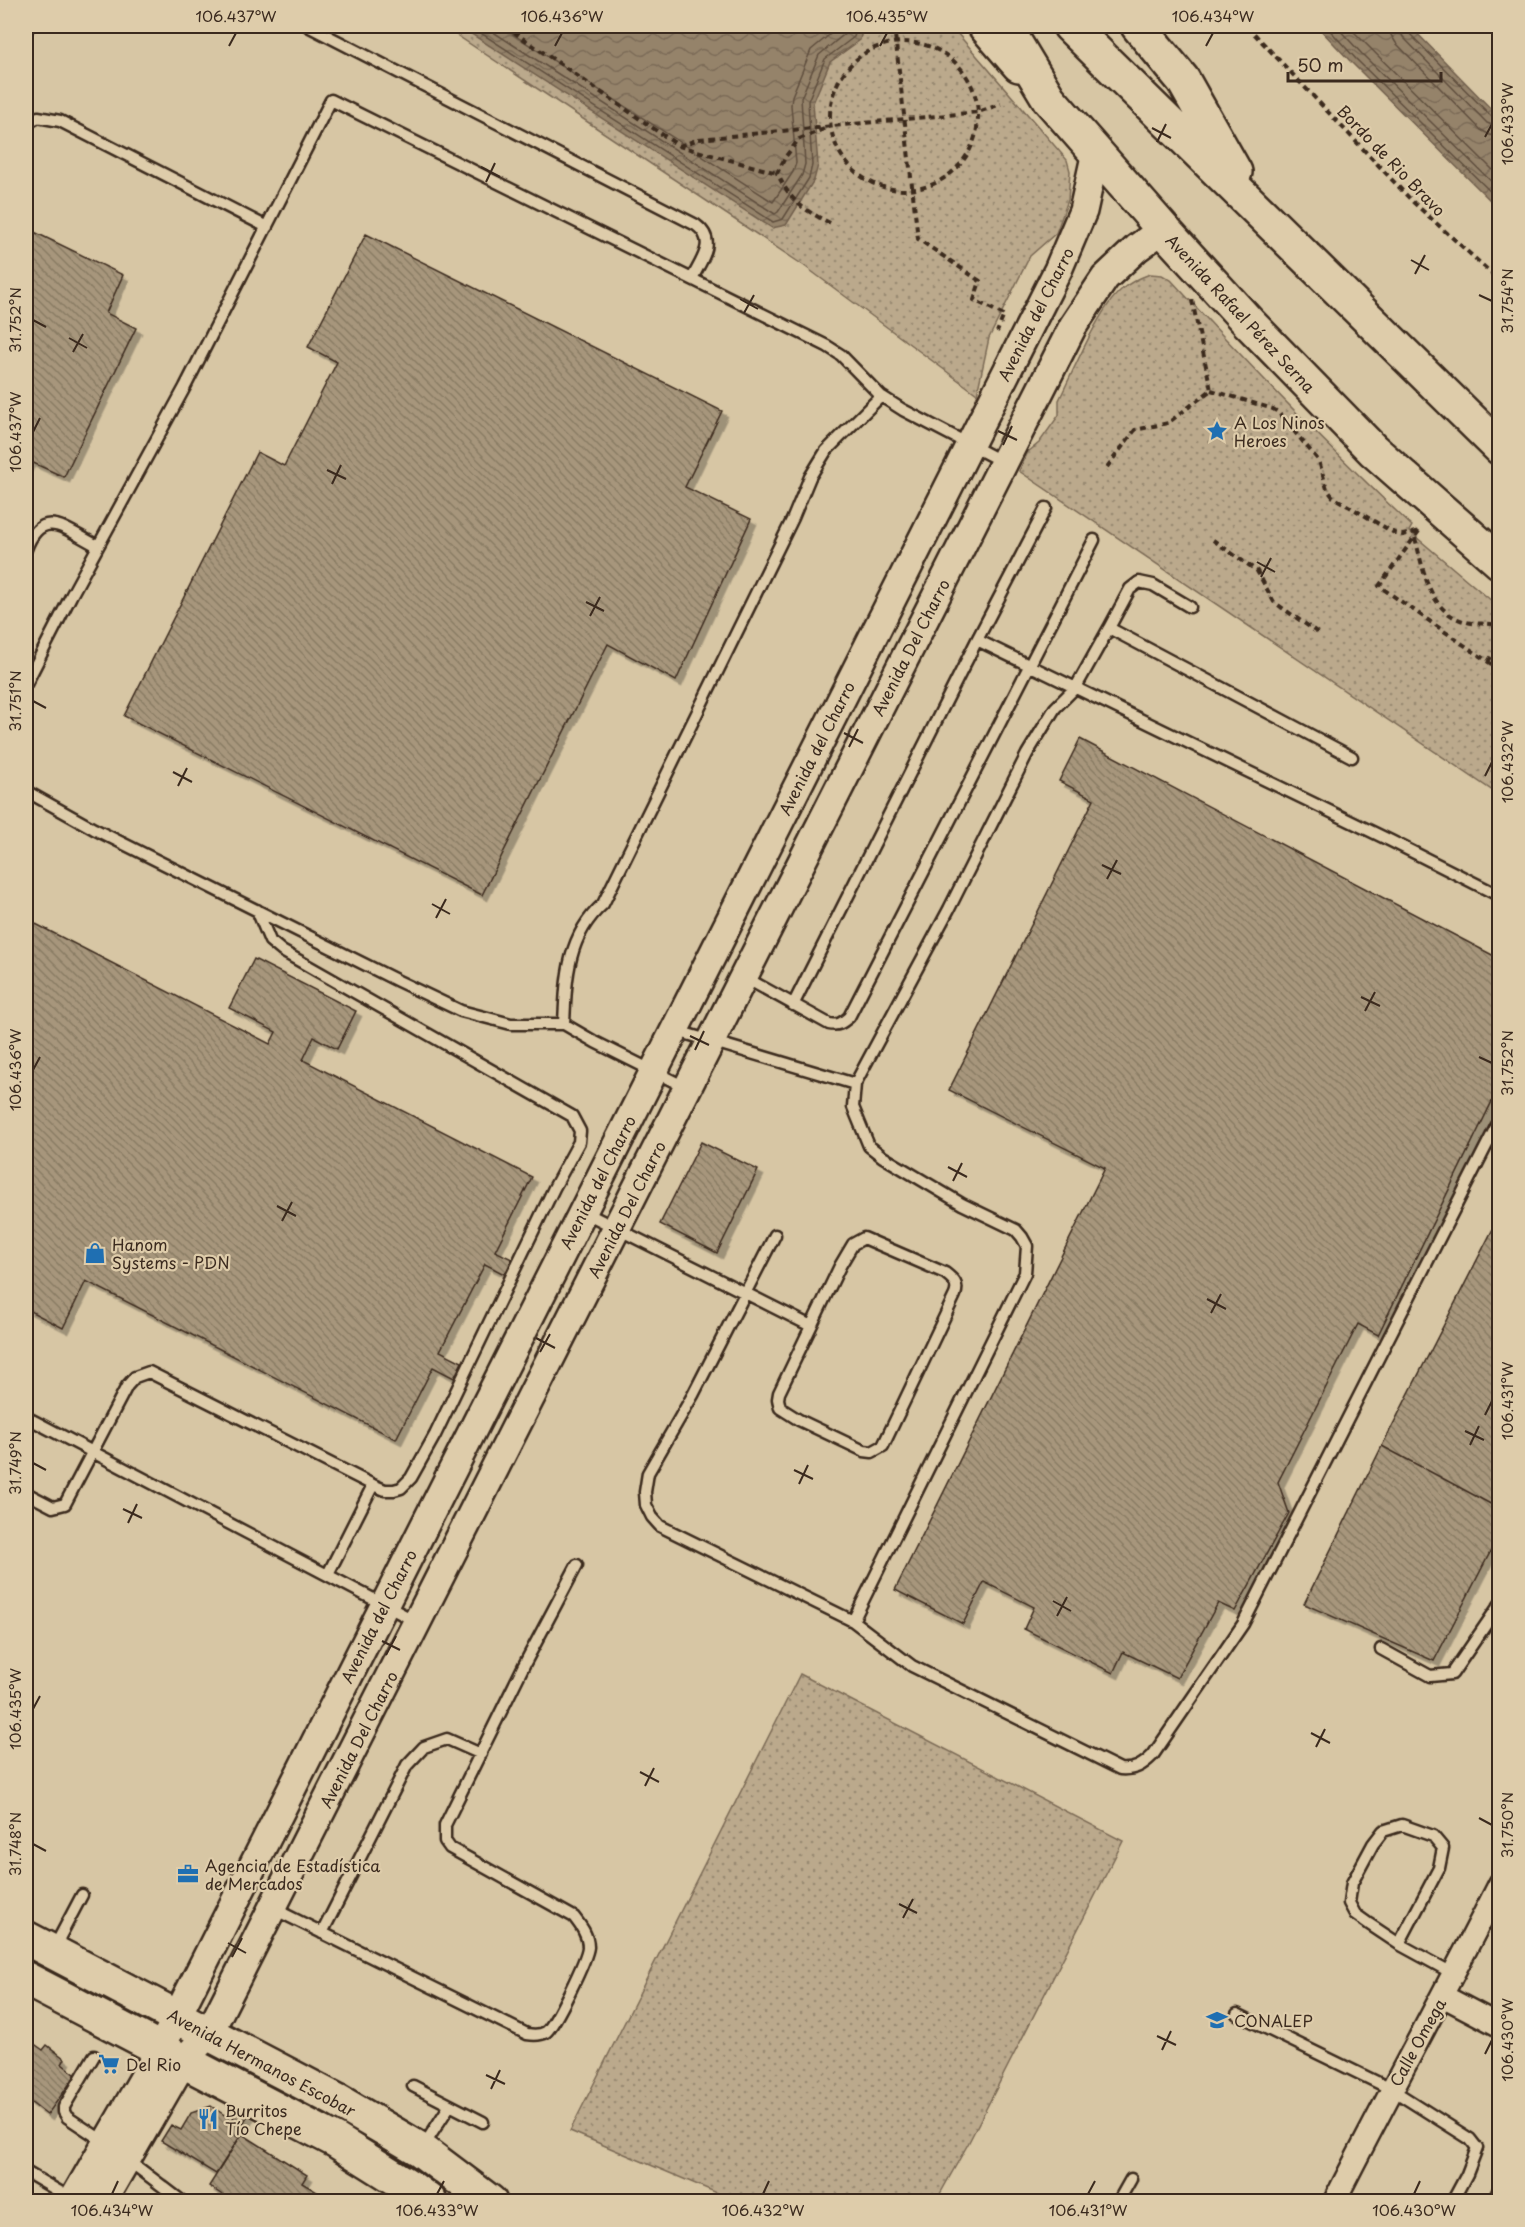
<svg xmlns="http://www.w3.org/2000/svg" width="1525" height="2227" font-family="'Playpen Sans',sans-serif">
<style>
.park{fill:url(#park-dots);stroke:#7b6a55;stroke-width:1.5}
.water{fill:url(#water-waves);stroke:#715f4c;stroke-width:1.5}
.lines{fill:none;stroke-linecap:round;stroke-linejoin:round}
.shore{stroke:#5f4e3d;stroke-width:1.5}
.building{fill:url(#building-back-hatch);stroke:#3b2a1e;stroke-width:1.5;filter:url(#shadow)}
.service-casing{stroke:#3b2a1e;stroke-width:15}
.minor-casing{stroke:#3b2a1e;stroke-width:26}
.tertiary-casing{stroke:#3b2a1e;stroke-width:32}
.primary-casing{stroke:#3b2a1e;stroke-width:38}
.trunk-casing{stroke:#3b2a1e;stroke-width:38}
.path{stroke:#3b2a1e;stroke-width:4;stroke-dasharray:6 4.5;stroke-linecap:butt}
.service{stroke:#deccaa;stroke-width:10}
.minor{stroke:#deccaa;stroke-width:21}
.tertiary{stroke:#deccaa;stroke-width:27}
.primary{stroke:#deccaa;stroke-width:33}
.trunk{stroke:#deccaa;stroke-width:33}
.ticks{fill:none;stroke:#3b2a1e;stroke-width:2}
.labels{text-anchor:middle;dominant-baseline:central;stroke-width:4.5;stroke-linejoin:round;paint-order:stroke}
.street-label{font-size:16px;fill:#3b2a1e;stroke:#deccaa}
.poi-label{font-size:16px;fill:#3b2a1e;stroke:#deccaa;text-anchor:start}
.neatline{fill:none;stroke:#3b2a1e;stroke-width:2}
.ticks-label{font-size:15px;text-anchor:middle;fill:#3b2a1e}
</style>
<defs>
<pattern id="park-dots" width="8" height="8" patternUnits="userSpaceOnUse" patternTransform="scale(1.5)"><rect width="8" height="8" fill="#bba98c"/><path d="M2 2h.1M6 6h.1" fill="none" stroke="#998a72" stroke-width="1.8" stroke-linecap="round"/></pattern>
<pattern id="water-waves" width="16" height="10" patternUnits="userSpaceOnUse" patternTransform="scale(1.5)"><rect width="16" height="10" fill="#95836b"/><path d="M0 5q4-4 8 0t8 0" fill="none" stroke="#7b6b57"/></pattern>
<pattern id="building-back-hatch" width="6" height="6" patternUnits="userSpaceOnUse" patternTransform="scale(1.5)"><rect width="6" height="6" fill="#a7967b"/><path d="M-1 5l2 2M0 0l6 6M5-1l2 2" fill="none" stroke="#897b64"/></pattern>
<filter id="shadow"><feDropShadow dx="5.5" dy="5.5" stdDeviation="0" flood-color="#0004"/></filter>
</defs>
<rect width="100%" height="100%" fill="#d7c6a4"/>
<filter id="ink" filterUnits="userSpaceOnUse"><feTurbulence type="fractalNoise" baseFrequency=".0167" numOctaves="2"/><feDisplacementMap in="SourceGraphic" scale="12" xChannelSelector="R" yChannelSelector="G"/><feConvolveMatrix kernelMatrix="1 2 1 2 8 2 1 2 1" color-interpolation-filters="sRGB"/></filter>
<g filter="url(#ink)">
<path class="park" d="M443,26H951L1067,160L1070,171L1068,200L1056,233L1030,256L989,338L977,394L803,265Z
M1150,274L1162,275L1171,280C1249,365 1328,447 1412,526L1409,531L1499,607V795L1019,471L1028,452L1039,443L1059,415V400C1074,370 1098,310 1121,290C1130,282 1139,278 1150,274Z
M800,1674L1123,1841L968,2144L936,2201H736L570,2131Z"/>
<path class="water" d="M459,26H863L860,40L830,62L813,103L818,165L814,180L786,225L772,228Z
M1317,26H1410L1499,117V209L1352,63Z"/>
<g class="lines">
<path class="shore" d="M470,26L773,222L783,219L809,178L812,165L808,101L825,59L854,37L857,26
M484,26L775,214L778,212L802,175L805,164L801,98L819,55L847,32L849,26
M500,26L773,202L793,172L796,163L791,105L792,96L811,50L840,26
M1326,26L1356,59L1500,201
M1336,26L1362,54L1500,190
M1348,26L1500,177
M1390,26L1391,35L1396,43L1481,130L1490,135L1500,137
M1399,26L1403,37L1487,123L1500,128
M1407,26L1408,32L1493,118L1500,120"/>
</g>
<path class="building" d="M26,228L123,275L106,313L136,328L64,477L29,461L26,467Z
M366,234L722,411L685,487L751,519L676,681L608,644L482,895L124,716L257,452L284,466L337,362L308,347Z
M1080,739L1500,959V1085L1378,1335L1358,1324L1278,1482L1289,1513L1235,1611L1218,1603L1177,1678L1123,1652L1113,1673L1024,1629L1034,1607L984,1582L963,1624L895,1590L1105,1168L949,1090L1094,799L1059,781Z
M26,919L270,1044L276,1032L229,1008L254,959L356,1011L337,1049L314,1037L303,1060L532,1177L495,1251L514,1260L506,1275L485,1264L440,1351L462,1362L454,1378L433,1367L396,1439L86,1281L63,1328L26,1309Z
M701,1142L758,1170L717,1253L660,1224Z
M1500,1215V1509L1382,1446Z
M1382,1446L1500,1509V1533L1434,1661L1304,1604Z
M26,2038L43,2050L47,2045L65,2059L62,2064L76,2075L47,2115L26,2099Z
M211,2106L232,2120L238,2109L248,2115L236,2136L239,2138L216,2174L161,2141L171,2125L181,2130L191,2113Z
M242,2134L307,2175L302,2183L327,2198L325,2202H233L209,2186Z
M1500,2172V2202H1485Z"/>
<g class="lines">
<defs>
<path id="service" d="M308,26L696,225C718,241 701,260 692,279
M26,31L29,26
M26,124L38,117L60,121L267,227
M26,549C43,505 67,531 98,546
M1109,628L1130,589L1139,582L1153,585L1190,607
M977,640L1391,841L1500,896
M26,684L71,596L185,387L331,100L827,346L841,355L881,396L903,410L1003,462
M26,791L94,829L398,981L461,1011L511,1024H564L595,1042L687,1088
M744,977L829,1024C838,1026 842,1023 849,1017L1094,540
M793,1005L977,640L1046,508
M564,1024C566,979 567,936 603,904L793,518L810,477L826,451L881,396
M674,1030L855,1084L853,1107L869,1146L883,1157L962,1204L1016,1230L1022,1237L1027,1246L1025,1273L853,1621L912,1666L1120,1769C1135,1770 1142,1766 1153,1755L1243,1624L1500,1119
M855,1084L949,909L1027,754L1055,708L1076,687L1109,628L1352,757
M584,1212L811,1326
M775,1235L693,1395L648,1473L645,1492L646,1505L652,1517L660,1526L853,1621
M864,1238L945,1273C954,1280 959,1284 955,1295L883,1446L872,1452L864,1451L799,1420L780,1408L778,1399L779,1393L840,1266L853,1244Z
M26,1417L417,1622
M26,1493L53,1507L65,1504L127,1386L135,1377L149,1372L373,1485L385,1490H394L401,1488L411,1478L435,1435L554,1188L579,1142L580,1131L572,1116L282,951L270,941L257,910
M328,1574L373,1485
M1381,1649L1430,1676L1452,1674L1500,1604
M272,1908L527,2034C533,2035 541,2035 546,2032C555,2025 587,1959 588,1947C588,1935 581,1926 574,1917L450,1848L445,1841V1825L524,1665L577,1565
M322,1933L407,1765L424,1747L447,1739L481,1754
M1399,1944L1439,1868L1443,1848L1433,1836L1402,1825L1383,1831L1373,1844L1352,1883L1349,1903L1355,1914L1369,1924L1399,1944L1454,1974
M54,1948L82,1895
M1237,2014L1391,2089L1470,2139L1477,2148L1467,2174L1452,2202
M94,2056L64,2107V2112L67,2117L106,2143
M413,2086L483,2122
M423,2147L450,2105
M128,2160L183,2202
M26,2172L72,2199
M1118,2202L1131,2179"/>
<path id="minor" d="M1443,1996L1500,2026
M1334,2202C1388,2095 1446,1990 1500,1883"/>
<path id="tertiary" d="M72,2202L161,2048L1058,270L1083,211L1096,152
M102,2202L184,2060L209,2033L1073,326L1105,278L1137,248L1163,229"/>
<path id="primary" d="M985,26L1019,65
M26,1938L336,2100L421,2150L490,2202
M26,1979L335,2140L410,2187L430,2202"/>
<path id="trunk" d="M1005,26L1049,99L1163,229L1249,323L1373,450L1500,562
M1070,26L1500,448
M1138,26L1183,80L1235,172"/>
</defs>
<use href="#service" class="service-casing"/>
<use href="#minor" class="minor-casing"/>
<use href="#tertiary" class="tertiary-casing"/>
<use href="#primary" class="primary-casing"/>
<use href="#trunk" class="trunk-casing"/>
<path class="path" d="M505,26L679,146L777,173
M894,26L918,239L980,281L974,300L1004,315L997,332
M1247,26L1413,202L1500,281
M830 116a74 74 0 1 1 148 0a74 74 0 1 1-148 0Z
M824,129L799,139L786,156L777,173C792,203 801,208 830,223
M679,146L699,139L978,112L1001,104
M1192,300L1211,390
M1211,390L1273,409L1278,412L1319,461L1327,489L1333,497L1396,534L1403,535L1419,531
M1107,467L1135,430L1168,423L1211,390
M1419,531L1379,586L1500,670
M1415,538C1424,570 1428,613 1467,622C1477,625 1489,622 1500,626
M1213,540L1257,571L1274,602L1318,633
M1488,662L1500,643"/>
<use href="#service" class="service"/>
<use href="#minor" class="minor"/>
<use href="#tertiary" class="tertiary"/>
<use href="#primary" class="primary"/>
<use href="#trunk" class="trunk"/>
</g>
</g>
<path class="ticks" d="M229,46L236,33M555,46L562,33M880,46L887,33M1206,46L1213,33M1152,128L1171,138M1485,137L1492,124M1157,142L1166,124M481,167L500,177M486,182L495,163M1411,260L1429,270M1415,274L1425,255M1479,295L1492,301M740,299L758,309M744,313L754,295M33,320L46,327M69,338L87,348M73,352L83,334M998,431L1017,440M33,432L40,418M1003,445L1012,426M327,470L346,479M332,484L341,465M1257,562L1275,572M1261,577L1271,558M586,602L604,611M590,616L600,597M33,701L46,708M844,733L863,743M849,747L858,729M173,772L192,782M1485,776L1492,762M178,786L187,768M1102,865L1121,874M1107,879L1117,860M432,904L450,914M436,918L446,899M1361,997L1380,1006M1365,1011L1375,992M690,1036L709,1045M695,1050L704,1031M1479,1057L1492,1063M33,1070L40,1057M948,1167L967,1177M953,1181L962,1163M277,1206L296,1216M282,1221L292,1202M1207,1299L1226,1309M1211,1313L1221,1294M536,1338L555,1348M540,1352L550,1334M1485,1415L1492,1401M1465,1431L1484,1440M1470,1445L1479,1426M33,1463L46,1470M794,1470L813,1479M799,1484L808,1465M123,1509L142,1518M128,1523L137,1504M1053,1601L1071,1611M1057,1616L1067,1597M382,1641L400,1650M386,1655L396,1636M33,1709L40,1696M1311,1733L1330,1743M1316,1747L1325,1729M640,1772L659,1782M645,1786L654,1768M1479,1818L1492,1825M33,1844L46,1851M899,1904L917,1913M903,1918L913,1899M228,1943L246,1953M232,1957L242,1938M1157,2036L1176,2045M1162,2050L1171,2031M1485,2054L1492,2040M486,2075L505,2084M491,2089L500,2070M112,2194L118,2181M437,2194L444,2181M763,2194L769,2181M1088,2194L1095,2181M1414,2194L1420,2181"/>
<defs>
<symbol id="sight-bare" viewBox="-9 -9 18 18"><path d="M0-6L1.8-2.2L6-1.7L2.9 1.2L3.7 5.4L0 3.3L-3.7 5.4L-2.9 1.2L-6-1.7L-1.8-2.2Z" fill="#1f6fb2" stroke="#deccaa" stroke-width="2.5" paint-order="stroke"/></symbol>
<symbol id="shop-bare" viewBox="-9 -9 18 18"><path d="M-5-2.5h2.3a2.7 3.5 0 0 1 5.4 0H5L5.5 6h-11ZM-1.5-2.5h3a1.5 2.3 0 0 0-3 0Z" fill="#1f6fb2" stroke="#deccaa" stroke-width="2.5" paint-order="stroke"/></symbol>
<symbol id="office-bare" viewBox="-9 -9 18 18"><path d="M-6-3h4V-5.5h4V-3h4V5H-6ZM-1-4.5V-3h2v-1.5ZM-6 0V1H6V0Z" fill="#1f6fb2" stroke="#deccaa" stroke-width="2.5" paint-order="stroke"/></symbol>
<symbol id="school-bare" viewBox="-9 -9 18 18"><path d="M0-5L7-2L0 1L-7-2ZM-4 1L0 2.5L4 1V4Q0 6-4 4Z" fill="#1f6fb2" stroke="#deccaa" stroke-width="2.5" paint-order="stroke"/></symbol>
<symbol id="supermarket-bare" viewBox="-9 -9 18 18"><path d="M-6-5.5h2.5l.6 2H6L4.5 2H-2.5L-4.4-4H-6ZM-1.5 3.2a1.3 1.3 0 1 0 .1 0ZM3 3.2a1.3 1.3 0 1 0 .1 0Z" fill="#1f6fb2" stroke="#deccaa" stroke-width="2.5" paint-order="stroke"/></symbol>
<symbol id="restaurant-bare" viewBox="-9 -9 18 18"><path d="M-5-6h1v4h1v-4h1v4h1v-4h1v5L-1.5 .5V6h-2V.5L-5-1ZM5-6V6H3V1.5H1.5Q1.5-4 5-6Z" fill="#1f6fb2" stroke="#deccaa" stroke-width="2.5" paint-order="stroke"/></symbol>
</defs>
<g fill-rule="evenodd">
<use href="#sight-bare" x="1202" y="416" width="30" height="30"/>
<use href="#shop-bare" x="80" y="1238" width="30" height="30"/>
<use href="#office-bare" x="173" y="1859" width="30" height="30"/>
<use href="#school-bare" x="1202" y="2005" width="30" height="30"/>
<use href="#supermarket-bare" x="94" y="2049" width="30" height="30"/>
<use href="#restaurant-bare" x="193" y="2104" width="30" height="30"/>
</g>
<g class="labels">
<g class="street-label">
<text transform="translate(1392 160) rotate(46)">Bordo de Rio Bravo</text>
<text transform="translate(1241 313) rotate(47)">Avenida Rafael Pérez Serna</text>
<text transform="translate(1035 314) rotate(-63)">Avenida del Charro</text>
<text transform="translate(910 647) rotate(-63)">Avenida Del Charro</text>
<text transform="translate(816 748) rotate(-63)">Avenida del Charro</text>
<text transform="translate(597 1182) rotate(-63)">Avenida del Charro</text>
<text transform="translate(626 1209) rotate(-63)">Avenida Del Charro</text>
<text transform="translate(378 1616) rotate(-63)">Avenida del Charro</text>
<text transform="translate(358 1739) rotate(-63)">Avenida Del Charro</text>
<text transform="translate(1417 2042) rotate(-61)">Calle Omega</text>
<text transform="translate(262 2062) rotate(28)">Avenida Hermanos Escobar</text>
</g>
<g class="poi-label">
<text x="1234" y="422">A Los Ninos<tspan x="1234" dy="18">Heroes</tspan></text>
<text x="112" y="1244">Hanom<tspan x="112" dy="18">Systems - PDN</tspan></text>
<text x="205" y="1865">Agencia de Estadística<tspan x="205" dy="18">de Mercados</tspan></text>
<text x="1234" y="2020">CONALEP</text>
<text x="126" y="2064">Del Rio</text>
<text x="225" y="2110">Burritos<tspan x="225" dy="18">Tío Chepe</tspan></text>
</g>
</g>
<rect width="1525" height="2227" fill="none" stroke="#deccaa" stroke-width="66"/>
<path d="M1288 72v9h153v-9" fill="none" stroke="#3b2a1e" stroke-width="3"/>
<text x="1297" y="72" font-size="18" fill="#3b2a1e" stroke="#deccaa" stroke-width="4.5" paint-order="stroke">50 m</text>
<rect x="33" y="33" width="1459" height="2161" class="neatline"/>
<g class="ticks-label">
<text x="236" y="22">106.437°W</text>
<text x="562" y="22">106.436°W</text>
<text x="887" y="22">106.435°W</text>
<text x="1213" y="22">106.434°W</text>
<text transform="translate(1508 124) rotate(-90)" y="5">106.433°W</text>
<text transform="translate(1508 301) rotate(-90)" y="5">31.754°N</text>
<text transform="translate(16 320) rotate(-90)" y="5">31.752°N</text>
<text transform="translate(16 432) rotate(-90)" y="5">106.437°W</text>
<text transform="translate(16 701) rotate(-90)" y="5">31.751°N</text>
<text transform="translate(1508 762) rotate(-90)" y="5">106.432°W</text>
<text transform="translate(1508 1063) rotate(-90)" y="5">31.752°N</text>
<text transform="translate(16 1070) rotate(-90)" y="5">106.436°W</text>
<text transform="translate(1508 1401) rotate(-90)" y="5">106.431°W</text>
<text transform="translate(16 1463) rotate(-90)" y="5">31.749°N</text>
<text transform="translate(16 1709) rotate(-90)" y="5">106.435°W</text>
<text transform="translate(1508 1825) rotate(-90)" y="5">31.750°N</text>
<text transform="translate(16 1844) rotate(-90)" y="5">31.748°N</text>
<text transform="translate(1508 2040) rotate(-90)" y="5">106.430°W</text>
<text x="112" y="2216">106.434°W</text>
<text x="437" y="2216">106.433°W</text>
<text x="763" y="2216">106.432°W</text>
<text x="1088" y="2216">106.431°W</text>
<text x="1414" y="2216">106.430°W</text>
</g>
</svg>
